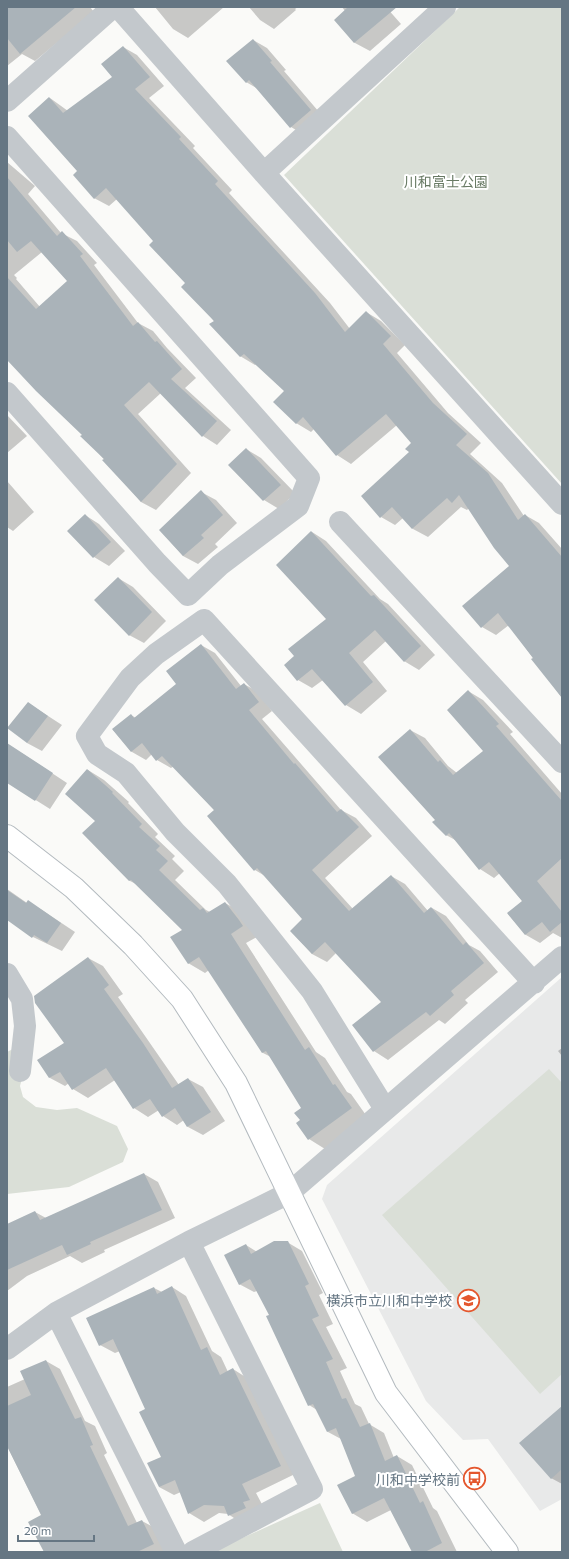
<svg xmlns="http://www.w3.org/2000/svg" width="569" height="1559" font-family="Commissioner,'Noto Sans JP',sans-serif">
<style>
.built{fill:#e8e9e9}
.green{fill:#dadfd7}
.shadow{fill:#0003;fill-rule:evenodd}
.building{fill:#aab3b9}
.lines{fill:none;stroke-linecap:round;stroke-linejoin:round}
.secondary-casing{stroke:#b3babf;stroke-width:24}
.street{stroke:#c3c8cc;stroke-width:22}
.secondary{stroke:#fff;stroke-width:22}
.labels{text-anchor:middle;dominant-baseline:central;stroke-width:4;stroke-linejoin:round;paint-order:stroke}
.park-label{font-size:14px;fill:#687a64;stroke:#fff}
.poi-label{font-size:14px;fill:#657683;stroke:#fff;text-anchor:end}
</style>
<rect width="100%" height="100%" fill="#fafaf8"/>
<path class="built" d="M562,977V1499L540,1511L488,1439L463,1440L426,1401L322,1199L327,1185Z"/>
<path class="green" d="M460,7H562V484L284,175Z
M23,1044L28,1056L20,1086L23,1097L36,1107L57,1110L77,1108L117,1126L128,1149L123,1162L69,1187L7,1194V1052Z
M549,1069L562,1083V1374L540,1394L382,1215Z
M320,1503L343,1552H211Z"/>
<path class="shadow" d="M7,7H90L94,12L35,61L22,54L7,66Z
M155,7H224L188,38L173,29Z
M249,7H298L295,9L296,10L274,29L260,20Z
M342,7H386L401,24L370,51L355,43L335,20L345,11Z
M253,40L267,48L286,70L284,71L325,119L306,136L291,127L258,89L246,82Z
M123,47L137,55L164,86L149,98L195,146L193,148L232,190L229,193L330,303L350,329L366,312L381,321L405,345L397,353L448,413L481,443L470,454L502,483L524,516L525,515L539,523L562,549V698L509,625L496,635L482,627L510,566L469,508L467,510L461,507L428,537L413,529L403,518L395,525L381,517L411,452L412,443L397,425L351,464L337,455L314,429L311,432L296,423L285,391L256,364L255,365L240,356L154,241L117,199L109,206L94,198L78,171L50,98L68,111L113,77Z
M7,162L35,186L28,194L61,233L77,241L97,263L94,265L138,323L153,331L167,348L196,378L185,388L231,430L217,445L203,436L161,393L138,414L191,473L156,510L141,502L83,435L7,358ZM42,252L69,281L40,307L16,279L17,278L14,275Z
M7,415L27,436L7,453Z
M246,449L261,458L295,493L279,509L264,500L230,465Z
M7,481L34,512L13,531L7,527Z
M201,492L216,500L237,523L215,544L218,547L198,564L183,556L160,530Z
M85,515L99,524L125,551L109,566L94,557L69,531Z
M312,532L326,541L380,599L388,604L435,655L419,670L404,661L386,641L363,662L387,691L361,714L346,705L323,680L312,688L298,680L296,656L328,619Z
M118,578L133,587L166,621L144,643L129,635Z
M201,645L215,653L241,686L244,684L258,692L272,711L262,719L341,810L356,818L372,836L325,878L353,909L391,876L405,884L428,911L432,908L446,916L469,945L480,951L498,972L465,1000L468,1003L445,1024L439,1020L388,1060L374,1051L383,1002L336,953L327,962L312,954L291,931L304,919L265,876L255,870L215,811L174,766L171,768L157,760L152,754L146,760L132,752L113,730L131,715L136,718L177,685Z
M468,691L483,700L513,732L510,734L562,794V938L553,933L540,943L526,935L508,914L523,902L500,873L494,878L480,869L457,841L446,835L436,820L410,730L425,738L448,766L457,773L485,751Z
M28,703L62,725L42,751L27,743Z
M7,747L23,754L67,783L50,809L7,782Z
M88,770L104,780L129,802L128,803L158,834L155,837L175,856L172,859L184,871L175,880L206,910L210,912L225,903L242,912L259,936L246,943L316,1052L325,1058L347,1092L351,1094L368,1118L325,1149L309,1139L302,1108L271,1057L263,1053L209,970L205,973L188,963L184,930L136,884L130,881L84,834L96,821Z
M7,889L27,903L28,902L42,910L75,932L62,951L33,937L7,917Z
M88,958L103,966L123,994L118,997L179,1085L188,1079L203,1087L225,1121L203,1135L188,1127L184,1120L177,1125L163,1116L159,1110L148,1117L134,1108L115,1080L88,1098L73,1089L69,1083L65,1086L50,1078L39,1060L65,1043Z
M562,1048V1056L558,1051Z
M144,1174L158,1182L175,1218L104,1250L105,1252L82,1263L70,1256L27,1276L7,1291V1225L35,1212L46,1218Z
M287,1242L302,1251L323,1293L319,1295L333,1324L326,1327L347,1368L340,1371L355,1404L361,1407L369,1424L384,1433L394,1458L397,1456L412,1465L433,1508L437,1511L457,1552H413L391,1510L367,1522L352,1513L356,1476L341,1439L328,1432L317,1410L309,1405L271,1315L257,1291L254,1292L239,1284L246,1245L257,1252Z
M172,1287L186,1296L212,1351L221,1357L228,1372L233,1369L247,1378L295,1474L256,1493L264,1508L243,1524L228,1514L219,1513L204,1522L189,1513L181,1492L174,1495L159,1487L162,1458L147,1409L120,1351L115,1353L100,1345L87,1319L154,1288L162,1292Z
M46,1361L60,1369L85,1421L95,1426L107,1453L104,1455L137,1523L142,1521L157,1529L168,1552H52L42,1516L7,1446V1387L25,1379Z
M562,1408V1484L551,1478Z"/>
<path class="building" d="M7,7H76L20,54L7,38Z
M348,7H397L354,43L334,20Z
M253,39L272,61L270,62L311,110L290,128L249,80L246,83L226,61Z
M123,46L150,77L135,89L181,137L179,139L218,181L215,184L315,293L345,332L366,311L391,336L383,344L433,403L467,434L456,445L488,473L518,520L525,514L562,557V698L531,659L533,658L498,613L481,628L462,606L509,566L494,548L459,495L452,503L447,498L412,529L392,507L380,518L361,496L409,452L405,449L411,443L386,414L336,456L303,417L296,424L273,402L284,391L244,354L240,357L209,324L214,321L181,287L185,283L149,245L153,241L106,188L94,199L73,175L77,171L28,116L49,97L63,113L112,77L101,64Z
M7,177L57,236L62,231L83,254L80,256L133,326L138,322L155,342L157,341L182,369L171,379L217,421L202,437L149,382L124,405L177,464L141,502L102,460L104,459L80,436L82,435L36,391L7,360V277L36,309L67,281L31,241L17,252L7,240Z
M246,448L281,485L263,501L228,465Z
M201,490L223,515L201,535L204,538L183,556L159,530Z
M85,514L111,542L93,558L67,531Z
M311,531L371,596L374,595L421,646L404,662L375,630L349,653L373,682L345,706L312,669L297,681L284,665L294,656L288,649L326,619L276,565Z
M118,577L152,612L129,636L94,600Z
M201,644L236,689L244,683L259,702L249,710L294,764L295,763L337,812L341,809L359,827L312,870L349,911L391,875L424,913L431,907L463,945L466,942L484,963L451,991L454,995L430,1016L426,1012L373,1052L352,1025L381,1002L325,942L312,954L290,931L302,919L257,868L254,871L207,816L214,810L162,756L156,761L142,743L131,752L112,729L131,714L134,718L176,684L166,671Z
M468,690L499,724L496,726L562,801V858L537,881L562,912V922L550,932L542,922L525,935L507,913L522,901L489,862L479,870L449,833L446,836L432,822L435,820L378,757L410,729L438,762L440,760L453,775L483,751L447,710Z
M28,702L48,716L27,743L7,728Z
M7,743L53,773L35,801L7,783Z
M87,769L113,792L112,793L142,824L139,827L160,846L156,850L168,861L159,870L200,910L203,908L207,913L225,902L239,920L243,926L231,934L305,1050L309,1047L333,1085L335,1084L352,1108L308,1140L296,1123L300,1120L294,1113L301,1108L266,1051L262,1053L199,957L188,964L170,937L182,930L131,880L129,881L82,833L95,821L65,794Z
M7,890L26,903L28,900L61,923L47,943L34,935L32,938L7,920Z
M88,957L109,985L104,989L143,1043L172,1088L188,1078L211,1112L187,1127L175,1108L162,1117L150,1099L133,1109L106,1068L72,1090L60,1072L49,1078L37,1060L64,1043L35,1003L34,996Z
M144,1173L162,1210L90,1242L91,1244L67,1255L62,1245L7,1270V1224L35,1211L40,1220Z
M274,1241H288L309,1284L305,1286L319,1316L312,1319L333,1359L326,1362L342,1399L346,1398L360,1427L370,1423L385,1461L397,1455L420,1503L423,1501L442,1543L425,1552H412L384,1498L352,1514L337,1485L355,1476L336,1428L327,1432L313,1404L308,1406L266,1316L269,1315L250,1279L239,1285L224,1255L246,1244L251,1254Z
M172,1286L201,1350L207,1347L220,1375L233,1368L281,1466L242,1484L250,1500L243,1502L246,1508L228,1516L224,1506L204,1505L188,1514L175,1480L159,1487L147,1463L161,1457L139,1412L145,1409L113,1339L99,1346L86,1318L154,1287L157,1294Z
M46,1360L75,1419L81,1417L93,1445L90,1446L128,1526L142,1520L154,1544L137,1552H44L28,1522L41,1515L7,1446V1406L31,1395L20,1371Z
M562,1406V1469L551,1479L519,1443Z"/>
<g class="lines">
<defs>
<path id="secondary" d="M7,836L74,888L133,945L182,999L236,1083L386,1393L507,1552"/>
</defs>
<use href="#secondary" class="secondary-casing"/>
<path class="street" d="M118,7L264,173L562,504
M7,101L113,7
M7,137L309,478L298,506L220,565L188,595L157,563L7,393
M264,173L445,7
M340,522L562,762
M7,974L22,999L25,1026L20,1071
M385,1109L312,991L227,884L175,832L126,773L97,754L87,736L130,678L156,654L204,620L534,983
M189,1242L312,1489L193,1552
M56,1313L176,1552
M7,1349L56,1313L189,1242L289,1193L562,957"/>
<use href="#secondary" class="secondary"/>
</g>
<defs>
<symbol id="school-ring" viewBox="-11 -11 22 22"><circle r="9.5" fill="#fff" stroke="#e4572e" stroke-width="1.5"/><path d="M0-5L7-2L0 1L-7-2ZM-4 1L0 2.5L4 1V4Q0 6-4 4Z" fill="#e4572e"/></symbol>
<symbol id="bus-ring" viewBox="-11 -11 22 22"><circle r="9.5" fill="#fff" stroke="#e4572e" stroke-width="1.5"/><path d="M-5-6H5V4H4V6H2V4H-2V6H-4V4H-5ZM-3.5-4V0h7V-4ZM-3.5 1.2v1.5H-2V1.2ZM2 1.2v1.5H3.5V1.2Z" fill="#e4572e"/></symbol>
</defs>
<g fill-rule="evenodd">
<use href="#school-ring" x="456" y="1288" width="25" height="25"/>
<use href="#bus-ring" x="462" y="1466" width="25" height="25"/>
</g>
<g class="labels">
<g class="park-label">
<text x="446" y="181">川和富士公園</text>
</g>
<g class="poi-label">
<text x="452" y="1300">横浜市立川和中学校</text>
<text x="460" y="1479">川和中学校前</text>
</g>
</g>
<rect width="569" height="1559" fill="none" stroke="#657683" stroke-width="16"/>
<path d="M18 1535v6h76v-6" fill="none" stroke="#657683" stroke-width="2"/>
<text x="24" y="1535" font-size="12" fill="#657683" stroke="#ffffff" stroke-width="3" paint-order="stroke">20 m</text>
</svg>
